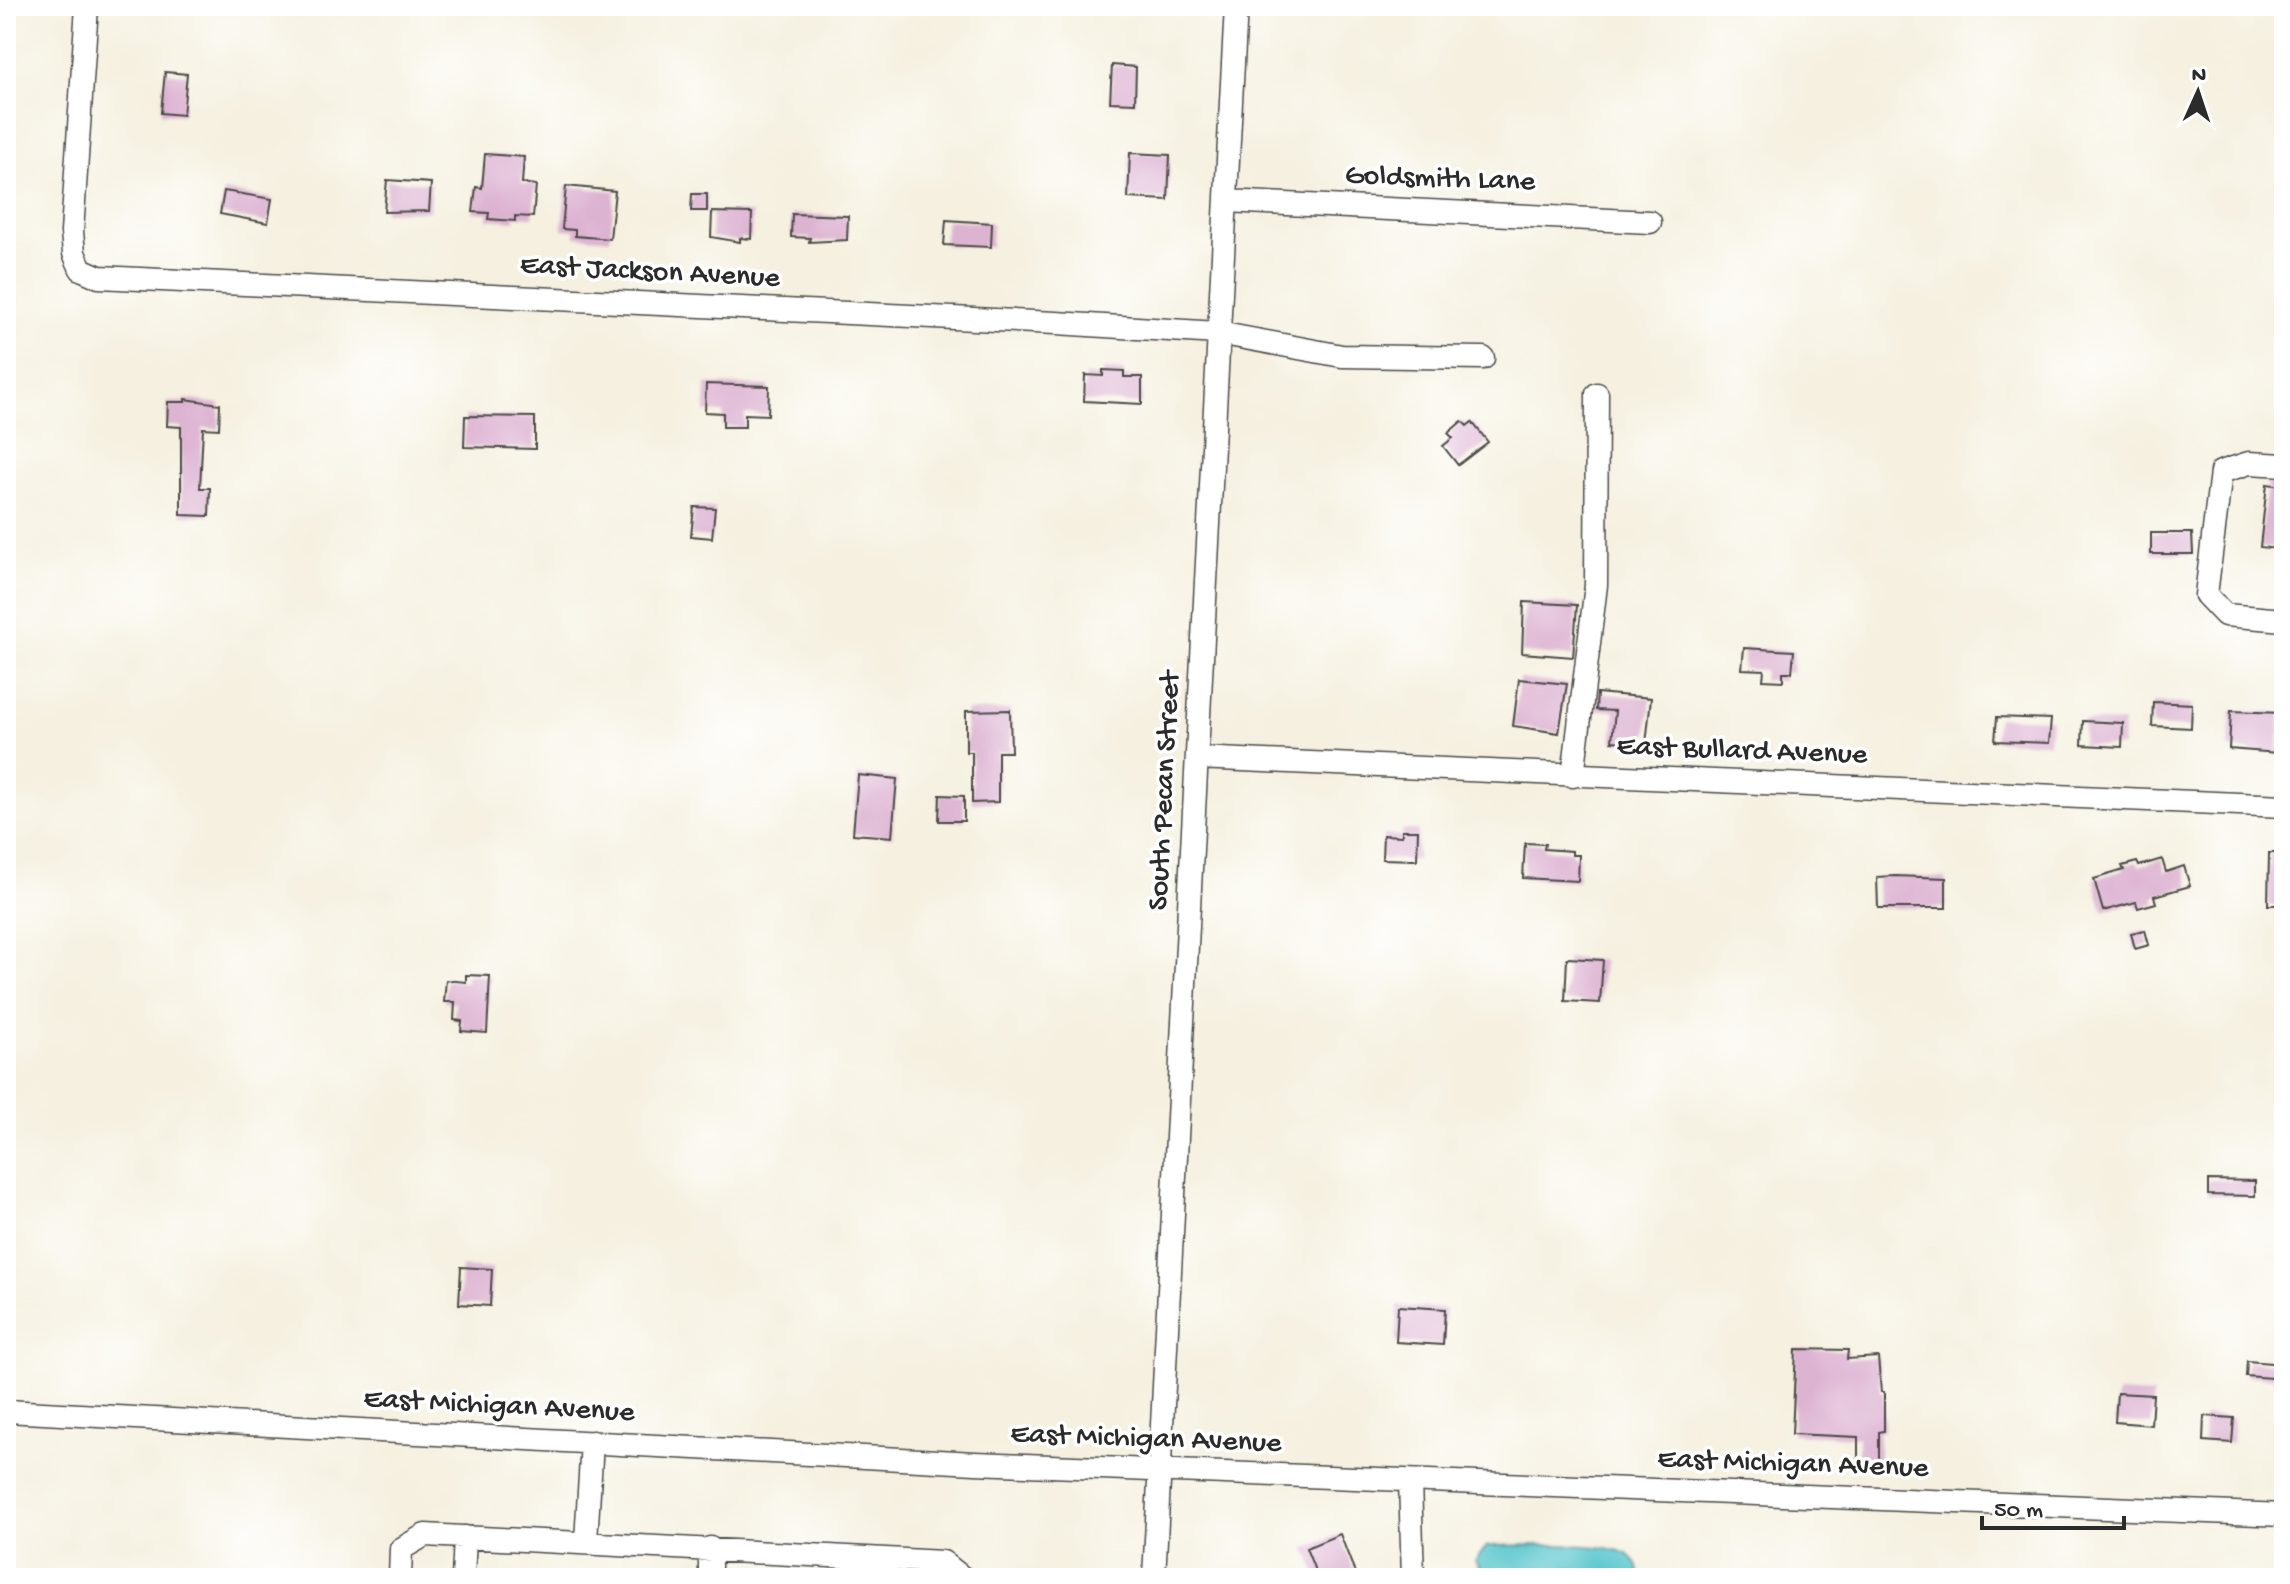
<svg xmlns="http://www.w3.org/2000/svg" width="2290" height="1584" font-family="'Gochi Hand',sans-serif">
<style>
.water{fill:#59c6cd;stroke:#42787c;stroke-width:2}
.building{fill:#ddb3d2}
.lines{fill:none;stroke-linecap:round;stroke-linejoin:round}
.minor-casing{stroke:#494946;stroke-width:25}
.minor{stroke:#fff;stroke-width:22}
.labels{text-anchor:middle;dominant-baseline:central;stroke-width:7;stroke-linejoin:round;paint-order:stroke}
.street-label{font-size:30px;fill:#2b2b2b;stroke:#fff}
</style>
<rect width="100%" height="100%" fill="#fff"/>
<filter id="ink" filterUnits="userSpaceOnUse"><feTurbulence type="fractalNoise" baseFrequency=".0125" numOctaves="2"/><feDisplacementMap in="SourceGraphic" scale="16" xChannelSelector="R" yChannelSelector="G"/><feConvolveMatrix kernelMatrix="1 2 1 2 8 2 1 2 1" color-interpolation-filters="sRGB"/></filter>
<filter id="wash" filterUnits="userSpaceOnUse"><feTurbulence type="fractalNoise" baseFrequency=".006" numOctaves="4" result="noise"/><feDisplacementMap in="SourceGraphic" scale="32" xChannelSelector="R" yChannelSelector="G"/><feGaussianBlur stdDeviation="1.8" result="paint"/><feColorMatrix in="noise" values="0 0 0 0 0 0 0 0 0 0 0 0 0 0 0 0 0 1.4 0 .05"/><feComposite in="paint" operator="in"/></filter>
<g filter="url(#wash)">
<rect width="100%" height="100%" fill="#f5f0df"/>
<path class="water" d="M1487,1546C1519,1546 1597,1541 1625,1553C1636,1558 1639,1567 1640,1578H1489L1475,1561Z"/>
<g id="blocks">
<path class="building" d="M1112,65L1136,67L1135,103L1110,102Z
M165,72L187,74L183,115L161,113Z
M1130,153L1170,155L1168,200L1128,198Z
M485,154L524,157L522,183L536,185L533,217L515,216V221L488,219L489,213L473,212L476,187L482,188Z
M387,180L431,183L429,211L384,212Z
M566,186L615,191L610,239L575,236V230L562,229Z
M224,191L272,199L268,223L220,214Z
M692,194H707V211H691Z
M712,212L752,213L751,239L740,238V242L711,237Z
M792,214L848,216L847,240L809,242L810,238L791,237Z
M946,220L992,223L991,247L944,245Z
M1103,370L1124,371V377H1142V404L1084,401L1085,375L1103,376Z
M706,384L769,386L768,415L745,414V427H723V413L705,412Z
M185,399L220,404L219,429L203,428L200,488H210L209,516L181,515V427L167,426L168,402H185Z
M465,416L535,417V449L464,447Z
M1462,421L1467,426L1472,422L1488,442L1458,465L1443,446L1453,438L1448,433Z
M2267,484L2282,486L2276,549L2260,547Z
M694,507L715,508L712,538L691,536Z
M2151,533H2192L2193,554H2151Z
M1524,602L1577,605L1573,657L1522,653Z
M1744,648L1794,651L1792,672H1783V681L1763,680L1764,670L1742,669Z
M1519,679L1567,684L1559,733L1513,726Z
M1597,693L1651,698L1646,744L1612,741L1615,711L1596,710Z
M2153,702L2192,704L2191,728L2152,726Z
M1010,710L1011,752H998V802L972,803V752H966V711Z
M2231,711L2281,713L2278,753L2229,749Z
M1997,717L2051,719L2049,743L1995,741Z
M2083,721L2123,723L2122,747L2082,745Z
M858,775L897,779L892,837L853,834Z
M940,795L964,796V821H939Z
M1402,830H1418L1417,860L1382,859L1383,835L1402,836Z
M1525,843L1545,844L1544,849L1572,851V855H1579L1578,881L1523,878Z
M2269,853H2284V905H2268Z
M2162,859L2166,872L2184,866L2190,886L2154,896L2156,903L2138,908L2136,902L2103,911L2094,879L2124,870L2122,866L2137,862L2139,866Z
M1895,876L1946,878V908H1878L1877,877Z
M2145,930L2149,945L2135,949L2131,933Z
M1567,958L1603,960L1600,1003L1565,1001Z
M466,975L490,976L487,1033L461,1031L462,1021L454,1020L455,1002H444L446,980L466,982Z
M2208,1180L2255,1181V1196L2208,1195Z
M461,1267L492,1269L490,1306L459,1304Z
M1398,1306L1445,1309L1443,1345L1396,1342Z
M1796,1349L1848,1350L1847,1359L1878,1357L1881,1392H1884V1431L1879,1432V1464H1858V1437L1792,1434Z
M2247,1361L2284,1364V1379L2246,1376Z
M2117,1393L2153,1395L2151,1425L2115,1422Z
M2204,1416L2234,1418L2232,1443L2203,1441Z
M1340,1534L1357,1578H1318L1306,1548Z"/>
</g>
</g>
<g filter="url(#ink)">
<use href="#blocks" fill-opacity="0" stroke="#494946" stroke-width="2"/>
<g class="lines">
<defs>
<path id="minor" d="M87,6L72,232L74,253L81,269L99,277L1056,323L1218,333L1342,356L1483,358
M1227,201L1650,222
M2284,465L2249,463L2221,472L2206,595L2225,615L2284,620
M1197,758L2284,806
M1573,776L1596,585L1597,394
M6,1411L975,1463L2284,1515
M1410,1481L1413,1578
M586,1541L592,1442
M400,1578L401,1549L425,1535L943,1562L963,1578
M463,1578L465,1537
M710,1578V1548
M1154,1578L1236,6"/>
</defs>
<use href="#minor" class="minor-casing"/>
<use href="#minor" class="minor"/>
</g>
</g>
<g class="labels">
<g class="street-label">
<text transform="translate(1440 180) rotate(2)">Goldsmith Lane</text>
<text transform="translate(650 273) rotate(3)">East Jackson Avenue</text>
<text transform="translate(1742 752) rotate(2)">East Bullard Avenue</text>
<text transform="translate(1166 791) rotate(-87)">South Pecan Street</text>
<text transform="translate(499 1407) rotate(3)">East Michigan Avenue</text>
<text transform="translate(1146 1440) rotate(2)">East Michigan Avenue</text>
<text transform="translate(1793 1465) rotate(2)">East Michigan Avenue</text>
</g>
</g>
<rect width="2290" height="1584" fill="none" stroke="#fff" stroke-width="32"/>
<g transform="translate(2198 92) rotate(3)" stroke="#ffffff" stroke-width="6" paint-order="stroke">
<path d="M0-6L14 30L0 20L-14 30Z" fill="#2b2b2b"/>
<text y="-12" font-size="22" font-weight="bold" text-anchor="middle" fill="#2b2b2b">N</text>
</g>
<path d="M1982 1516v12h142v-12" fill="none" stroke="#2b2b2b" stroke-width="4"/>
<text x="1994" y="1516" font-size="24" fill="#2b2b2b" stroke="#ffffff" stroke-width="6" paint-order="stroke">50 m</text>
</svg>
